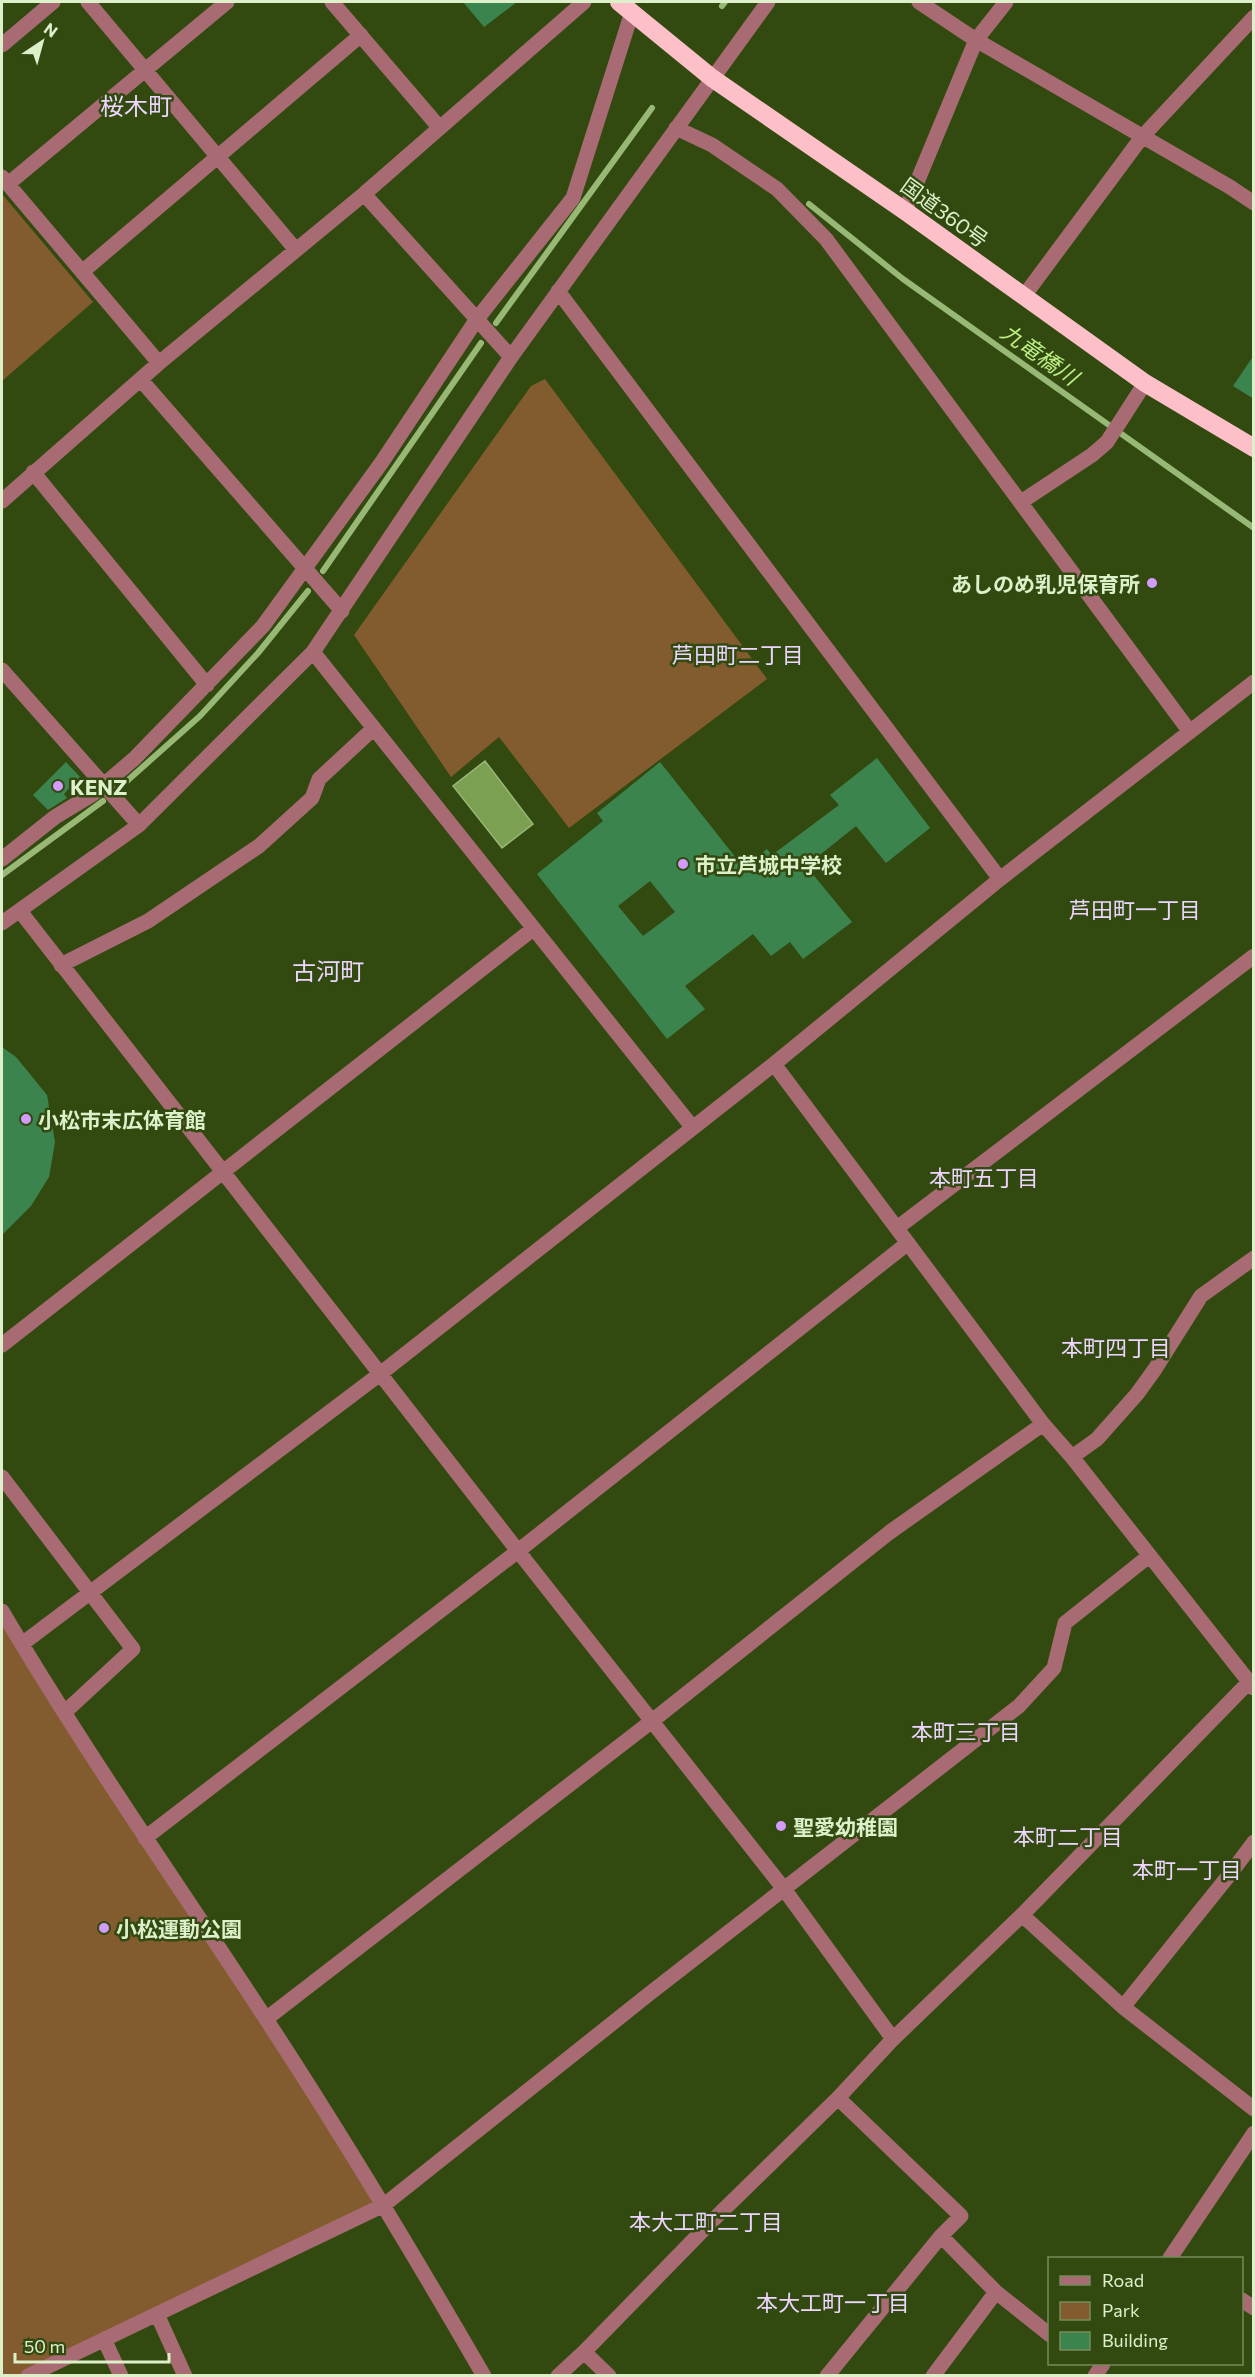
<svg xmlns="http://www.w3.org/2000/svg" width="1255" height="2377" font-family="Commissioner,'Noto Sans JP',sans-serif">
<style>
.green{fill:#825c2f}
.water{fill:#7ba051;stroke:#98b875;stroke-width:1.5}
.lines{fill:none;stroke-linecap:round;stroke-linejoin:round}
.stream{stroke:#98b875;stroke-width:6}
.building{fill:#3c844e;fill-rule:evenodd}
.minor{stroke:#a86b74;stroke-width:15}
.highway{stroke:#fdc0c8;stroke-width:18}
.poi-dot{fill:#d39cfc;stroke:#324a10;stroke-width:2}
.labels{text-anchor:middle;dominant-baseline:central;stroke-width:5;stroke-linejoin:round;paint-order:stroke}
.street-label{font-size:21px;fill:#ddf0ca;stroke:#324a10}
.poi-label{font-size:21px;font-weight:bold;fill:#ddf0ca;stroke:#324a10;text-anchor:start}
.water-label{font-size:22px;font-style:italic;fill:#bdef85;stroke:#324a10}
.neighbourhood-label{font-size:22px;fill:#ecd5fe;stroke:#324a10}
.quarter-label{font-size:24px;fill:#ecd5fe;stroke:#324a10}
</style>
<rect width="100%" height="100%" fill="#324a10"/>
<path class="green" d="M2,194L93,302L2,381Z
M545,379L767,679L569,828L499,737L451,777L354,635L531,386Z
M2,1611L384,2205L28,2376L2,2375Z"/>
<path class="water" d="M485,761L533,824L502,848L453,786Z"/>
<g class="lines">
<path class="stream" d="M722,6L725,2
M809,204L903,279L1254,528
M496,323L652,108
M323,571L481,343
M118,789L200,716L258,653L308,591
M2,875L103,801"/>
</g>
<path class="building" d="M463,2H517L484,27Z
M1254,355V399L1233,386Z
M877,758L930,828L886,863L856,826L806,866L852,922L803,959L790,942L771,956L753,934L685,986L705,1009L667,1039L537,874L603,821L597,813L660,762L744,868L767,849L772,855L839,805L830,795ZM650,881L675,912L643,936L618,906Z
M66,762L80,777L64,794L67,798L48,810L33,795Z
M2,1047L16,1057L47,1095L55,1142L49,1177L31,1206L2,1235Z"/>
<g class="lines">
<path class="minor" d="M88,2L296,250
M332,2L439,127
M919,2L976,40L1230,187L1254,203
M2,45L53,2
M676,128L712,145L777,189L826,239L1190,732
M2,177L159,363
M8,184L227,2
M364,194L511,357
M905,211L976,40L1006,2
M82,272L361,35
M558,291L1000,879
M1024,296L1142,137L1254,17
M141,380L342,611
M33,472L207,685
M2,501L159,363L364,194L584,2
M1021,502L1092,455L1107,442L1145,383
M313,652L693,1128
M2,670L139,825
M2,859L55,817L93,794L135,758L263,626L382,462L477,319L573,198L632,12
M20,911L518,1551L784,1889L893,2039
M2,923L139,825L313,652L511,357L768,2
M61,965L148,921L259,846L312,798L319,779L374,728
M774,1064L1043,1424L1072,1457L1254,1688
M897,1228L1254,956
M2,1345L533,929
M1072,1457L1097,1439L1137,1394L1155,1369L1201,1296L1254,1258
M2,1477L133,1649L65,1712
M2,1611C84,1750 177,1883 266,2019C342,2135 414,2255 484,2376
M22,1644L380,1374L774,1064L1000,879L1254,682
M145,1838L518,1551L908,1243
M1022,1915L1123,2007L1254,2109
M1123,2007L1230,1874L1254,1842
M266,2019L652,1721L890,1532L1043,1424
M941,2236L996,2292L1050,2335
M1170,2258L1254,2133
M1242,2300L1254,2308
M157,2314L185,2376
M104,2339L121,2376
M584,2352L609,2376
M28,2376L384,2205L649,1994L1019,1706L1054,1668L1065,1623L1149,1556
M558,2376L584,2352L711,2222L838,2098L893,2039L1022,1915L1248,1683
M827,2376L941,2236L961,2216L838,2098
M933,2376L996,2292
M1095,2376L1103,2364"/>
<path class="highway" d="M619,2L712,78L905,211L1145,383L1254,448"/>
</g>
<g class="poi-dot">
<circle cx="1152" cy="583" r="6"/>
<circle cx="58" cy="786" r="6"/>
<circle cx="683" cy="864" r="6"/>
<circle cx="26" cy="1119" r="6"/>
<circle cx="781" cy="1826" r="6"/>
<circle cx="104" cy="1928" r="6"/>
</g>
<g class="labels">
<g class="street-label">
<text transform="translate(945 212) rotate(36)">国道360号</text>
</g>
<g class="poi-label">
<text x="1140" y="583" text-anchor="end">あしのめ乳児保育所</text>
<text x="70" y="786">KENZ</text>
<text x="695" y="864">市立芦城中学校</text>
<text x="38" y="1119">小松市末広体育館</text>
<text x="793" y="1826">聖愛幼稚園</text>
<text x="116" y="1928">小松運動公園</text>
</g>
<g class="water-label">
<text transform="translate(1040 354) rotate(35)">九竜橋川</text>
</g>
<g class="neighbourhood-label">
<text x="738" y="654">芦田町二丁目</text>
<text x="1135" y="909">芦田町一丁目</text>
<text x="984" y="1177">本町五丁目</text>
<text x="1116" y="1347">本町四丁目</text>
<text x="966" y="1731">本町三丁目</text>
<text x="1068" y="1836">本町二丁目</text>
<text x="1187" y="1869">本町一丁目</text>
<text x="706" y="2221">本大工町二丁目</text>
<text x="833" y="2302">本大工町一丁目</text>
</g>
<g class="quarter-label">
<text x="136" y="105">桜木町</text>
<text x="328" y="970">古河町</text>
</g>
</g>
<rect width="1255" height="2377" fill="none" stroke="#ddf0ca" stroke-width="6"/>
<rect x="1048" y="2257" width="195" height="108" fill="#324a10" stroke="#768c5a" stroke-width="1.5"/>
<rect x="1060" y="2276" width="30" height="9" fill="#a86b74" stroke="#768c5a" stroke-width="1.5"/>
<text x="1102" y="2287" font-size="18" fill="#ddf0ca">Road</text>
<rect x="1060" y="2302" width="30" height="18" fill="#825c2f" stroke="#768c5a" stroke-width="1.5"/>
<text x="1102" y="2317" font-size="18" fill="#ddf0ca">Park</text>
<rect x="1060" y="2332" width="30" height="18" fill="#3c844e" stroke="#768c5a" stroke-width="1.5"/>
<text x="1102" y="2347" font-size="18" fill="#ddf0ca">Building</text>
<g transform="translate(42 42) rotate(36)" stroke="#324a10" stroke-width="4.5" paint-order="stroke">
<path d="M0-4.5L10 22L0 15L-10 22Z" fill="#ddf0ca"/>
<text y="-9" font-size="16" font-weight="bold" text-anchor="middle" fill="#ddf0ca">N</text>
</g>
<path d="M15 2353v9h154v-9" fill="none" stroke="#ddf0ca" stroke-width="3"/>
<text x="24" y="2353" font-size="18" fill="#ddf0ca" stroke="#324a10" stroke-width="4.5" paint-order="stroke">50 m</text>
</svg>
